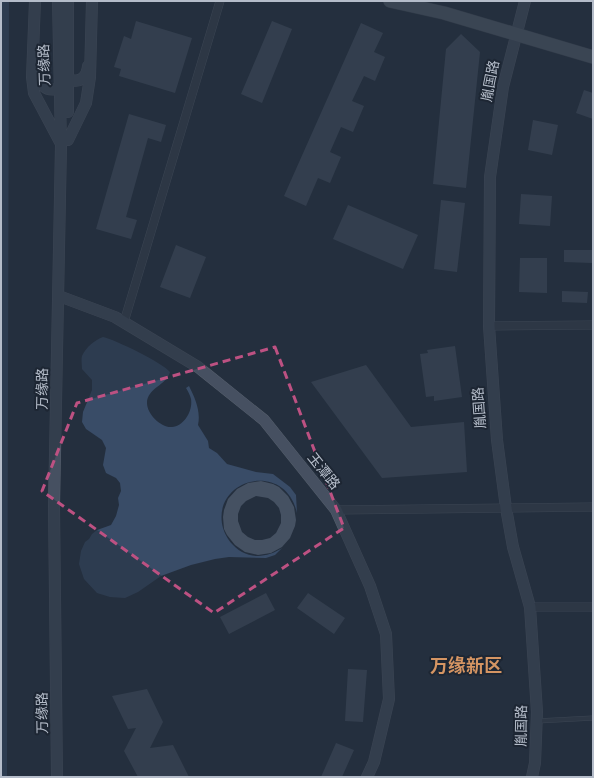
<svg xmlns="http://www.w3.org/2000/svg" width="594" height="778" font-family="'Work Sans','Noto Sans SC',sans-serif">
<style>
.water{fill:#394c67}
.building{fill:#455162;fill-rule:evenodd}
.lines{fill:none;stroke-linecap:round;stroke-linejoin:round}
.lane-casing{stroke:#565f6c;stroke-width:5}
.street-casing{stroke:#565f6c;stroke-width:9}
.secondary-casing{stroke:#565f6c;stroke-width:12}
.primary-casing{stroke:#414a57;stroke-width:14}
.lane{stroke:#38414e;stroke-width:4}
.street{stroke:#38414e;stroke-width:8}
.secondary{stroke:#465061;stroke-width:11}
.primary{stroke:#56606e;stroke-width:13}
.marked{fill:none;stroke:#bd5182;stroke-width:3;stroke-dasharray:8 5;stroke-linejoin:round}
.labels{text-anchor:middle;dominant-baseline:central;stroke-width:4;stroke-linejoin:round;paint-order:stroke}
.street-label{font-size:14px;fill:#b4bcc9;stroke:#1d2633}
.district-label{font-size:18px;font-weight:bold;fill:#d59563;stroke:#1d2633}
</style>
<rect width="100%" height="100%" fill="#242f3e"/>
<path class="water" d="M1,1H9L7,777H1Z
M103,337C116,340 163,363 170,372C167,385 147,388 147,403C147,414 161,428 172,427C184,426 193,411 191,399C190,395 188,391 186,388L189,386C195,398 201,411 198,425L208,441L209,448L217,453L227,464L256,472L273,474L290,487L296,495L297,513C285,459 210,479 223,528C226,538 233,547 242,552C255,559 270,556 282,548L275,555L266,558L229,557L215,559L191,565L161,576L138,592L125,598L110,597L97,593L84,579L79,564L81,551L85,542L89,539L92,534L97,530L111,525L116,516L119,505L118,498L121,491L120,483L116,478L106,473L103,465L106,448L102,440L86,429L82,422L83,412L92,390V380L82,369C82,365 81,360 82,356C86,347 95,340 103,337Z"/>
<path class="building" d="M136,21L192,38L175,93L119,76L121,69L114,67L124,36L131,39Z
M272,21L292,29L262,103L241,94Z
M361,23L383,33L374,52L385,57L375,81L364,76L352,101L364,106L353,132L341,127L330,152L341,157L330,183L318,178L306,206L284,196Z
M461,34L480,52L466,188L433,184L446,49Z
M584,90L593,93V119L576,113Z
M129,114L166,125L161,142L148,138L126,217L137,220L131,239L96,229Z
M533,120L558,125L552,155L528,150Z
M521,194L552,196L550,226L519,224Z
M441,200L465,203L457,272L434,269Z
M348,205L418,235L403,269L333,239Z
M176,245L206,257L190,298L160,287Z
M564,250H592V263L564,262Z
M520,258H547V293L519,292Z
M562,291L588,292L587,303L562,302Z
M455,346L462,397L434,401V396L426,397L420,354L428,353L427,350Z
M366,365L411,427L464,422L467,472L382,478L311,382Z
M261,481L273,484L279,487L288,496L294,507L296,520L295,526L290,538L282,547L271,553L258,555L245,552L235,545L227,535L224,529L223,517L224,510L228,499L237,489L248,483ZM256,496L268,498L274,502L279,508L281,515V523L276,533L270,538L262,540H255L248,537L242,532L238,521V514L241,506L246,501Z
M266,593L275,610L229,634L220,617Z
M308,593L345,618L334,634L297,608Z
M348,669L367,670L363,722L345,721Z
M147,689L163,722L150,748L173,745L189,777H138L124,751L136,728L128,729L112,696Z
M336,743L354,750L342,777H321Z"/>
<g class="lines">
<defs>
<path id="lane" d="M537,721L593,718"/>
<path id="street" d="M124,322L220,1
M489,326L593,325
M336,510L593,507
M530,607H593"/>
<path id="secondary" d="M35,1L32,77L34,93L60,142
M525,1L503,87L490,177L489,326L497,440L506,508L513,547L530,607L537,712L535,763L532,777
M38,70C37,84 46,93 60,88
M68,78C79,85 87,77 88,66
M68,112V1
M68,140L86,103L90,77L92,1
M59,296L115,317L198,367L264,420L336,510L370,586L386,634L389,699L374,762L367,777
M57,777L54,506L61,145L58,1"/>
<path id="primary" d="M390,1L444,13L593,57"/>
</defs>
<use href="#lane" class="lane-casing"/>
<use href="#street" class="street-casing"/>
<use href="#secondary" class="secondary-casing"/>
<use href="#primary" class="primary-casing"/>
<use href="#lane" class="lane"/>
<use href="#street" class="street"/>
<use href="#secondary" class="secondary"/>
<use href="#primary" class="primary"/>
</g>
<path d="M0 0H594V778H0ZM275,347L344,528L214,613L42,491L77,403Z" fill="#242f3e" fill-opacity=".55" fill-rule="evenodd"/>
<path class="marked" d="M275,347L344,528L214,613L42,491L77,403Z"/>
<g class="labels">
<g class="street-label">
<text transform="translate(44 65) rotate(-92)">万缘路</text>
<text transform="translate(490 81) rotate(-79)">胤国路</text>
<text transform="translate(42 389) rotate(-89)">万缘路</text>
<text transform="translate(479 408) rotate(-94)">胤国路</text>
<text transform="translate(324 471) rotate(51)">玉潭路</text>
<text transform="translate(42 713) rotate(-91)">万缘路</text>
<text transform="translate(521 726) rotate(-89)">胤国路</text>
</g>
<g class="district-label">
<text x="466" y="665">万缘新区</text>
</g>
</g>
<rect width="594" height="778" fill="none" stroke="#b4bcc9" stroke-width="4"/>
</svg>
